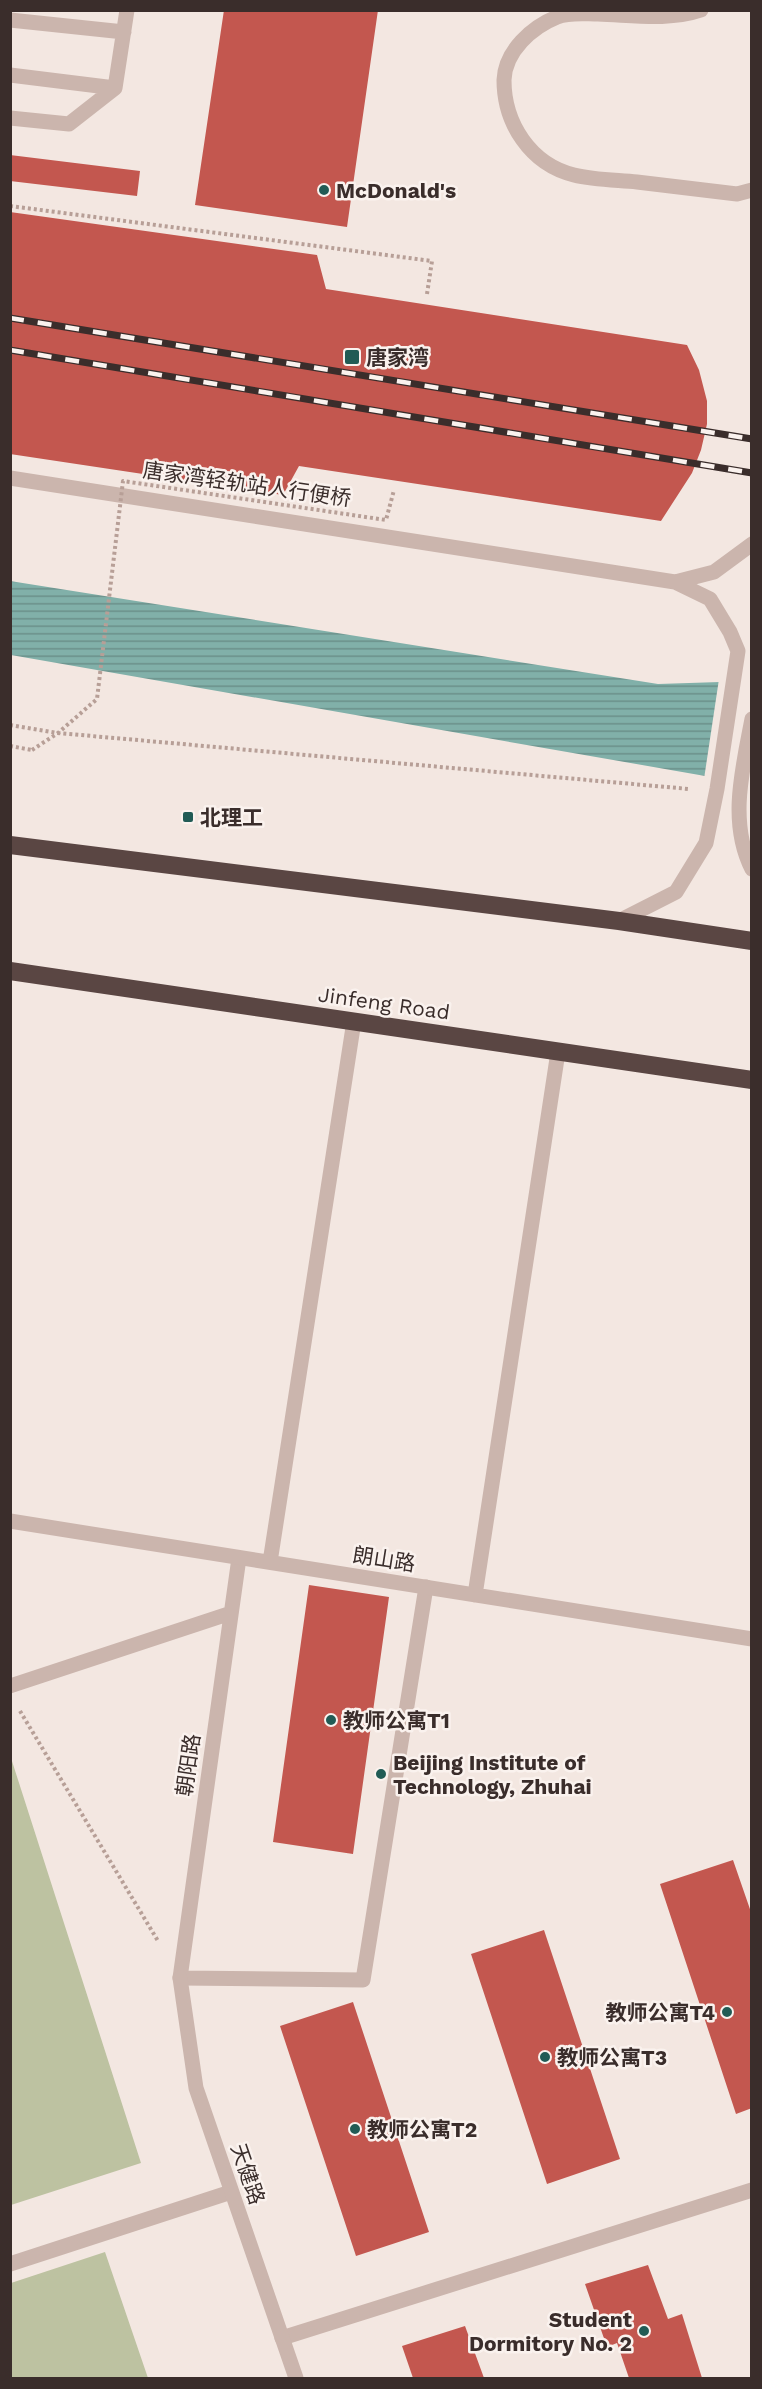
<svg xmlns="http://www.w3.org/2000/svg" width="762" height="2389" font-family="'Work Sans','Noto Sans SC',sans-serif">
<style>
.green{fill:#bdc2a1}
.water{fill:url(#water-rules)}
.pier{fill:#f3e7e1}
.building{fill:#c3574f}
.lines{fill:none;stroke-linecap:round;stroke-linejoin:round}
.path{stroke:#b79f97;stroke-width:4;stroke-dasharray:3 3;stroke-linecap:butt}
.lane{stroke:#cbb5ad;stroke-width:15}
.street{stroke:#cbb5ad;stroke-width:15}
.highway{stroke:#5a4643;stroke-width:18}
.rail-casing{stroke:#3a2d2b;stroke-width:7}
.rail{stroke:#faf2ee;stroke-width:4.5;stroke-dasharray:14;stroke-linecap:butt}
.path-bridge{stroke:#b79f97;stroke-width:4;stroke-dasharray:3 3;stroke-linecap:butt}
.poi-dot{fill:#215b55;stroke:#faf2ee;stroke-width:2}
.labels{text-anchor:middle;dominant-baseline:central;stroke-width:5;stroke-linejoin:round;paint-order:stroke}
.poi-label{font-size:21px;font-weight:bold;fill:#3a2d2b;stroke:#faf2ee;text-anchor:start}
.street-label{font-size:21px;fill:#3a2d2b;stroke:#faf2ee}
</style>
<defs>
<pattern id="water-rules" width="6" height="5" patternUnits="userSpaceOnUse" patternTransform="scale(1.5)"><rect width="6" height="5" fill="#81b0a9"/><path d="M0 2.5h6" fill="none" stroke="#6b908a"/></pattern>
</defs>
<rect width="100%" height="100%" fill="#f3e7e1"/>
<path class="green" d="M11,1758L141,2163L11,2205Z
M105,2252L148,2378H11V2283Z"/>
<path class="water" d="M10,581L658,684L751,681V784L11,655Z"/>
<path class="pier" d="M752,678V787L704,779L719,679Z"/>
<path class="building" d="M224,10H378L347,227L195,205Z
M10,155L140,171L137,196L10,181Z
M10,212L317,255L326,289L687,345L699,370L707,401V424L701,450L692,473L661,521L299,466L283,495L10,454Z
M309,1585L389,1597L353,1854L273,1842Z
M733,1860L752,1915V2108L736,2114L660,1884Z
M544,1930L620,2159L547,2184L471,1954Z
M353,2002L429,2232L356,2256L280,2026Z
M648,2265L668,2319L682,2314L702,2378H629L617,2343L607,2347L585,2284Z
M465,2326L484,2378H413L402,2346Z"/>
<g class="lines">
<path class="path" d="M10,206L432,261L427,294
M10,725L58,733L689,789
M10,746L32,750
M20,1711L158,1941"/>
<path class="lane" d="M701,10C669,21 632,15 598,14C585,14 569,12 557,17C532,27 505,51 504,80C504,123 530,164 574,175C594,180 617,180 637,182C670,186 704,190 737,194L752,190
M10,20L124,32
M10,75L115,88
M10,118L69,124L115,88L127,10
M239,1558L180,1978L363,1980L426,1587
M10,1686L231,1613
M10,2264L231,2192
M282,2338L752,2190"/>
<path class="street" d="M10,478L675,582L714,572L752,544
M752,719C743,767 728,822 752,869
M619,921L676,892L706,843L717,789L738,651L730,632L710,599L675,582
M10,1521L752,1639
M270,1562L354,1021
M475,1595L558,1052
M180,1978L196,2088L296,2378"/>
<path class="highway" d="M10,845L619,921L752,941
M10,971L752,1080"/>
<defs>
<path id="rail" d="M10,318L752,439
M10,350L752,473"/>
</defs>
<use href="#rail" class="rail-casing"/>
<use href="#rail" class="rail"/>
<path class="path-bridge" d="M32,750L58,733L97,699L123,481L386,520L394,490"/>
</g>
<g class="poi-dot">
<circle cx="324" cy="190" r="6"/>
<rect x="344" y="349" width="16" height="16" rx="3"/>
<rect x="182" y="811" width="12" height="12" rx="3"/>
<circle cx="331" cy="1720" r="6"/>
<circle cx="381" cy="1774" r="6"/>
<circle cx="727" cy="2012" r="6"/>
<circle cx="545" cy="2057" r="6"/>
<circle cx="355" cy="2129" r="6"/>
<circle cx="644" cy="2331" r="6"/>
</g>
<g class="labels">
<g class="poi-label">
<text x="336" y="190">McDonald's</text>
<text x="366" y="357">唐家湾</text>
<text x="200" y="817">北理工</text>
<text x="343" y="1720">教师公寓T1</text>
<text x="393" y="1762">Beijing Institute of<tspan x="393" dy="24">Technology, Zhuhai</tspan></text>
<text x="715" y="2012" text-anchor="end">教师公寓T4</text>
<text x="557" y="2057">教师公寓T3</text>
<text x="367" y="2129">教师公寓T2</text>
<text x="632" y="2319" text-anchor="end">Student<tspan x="632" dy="24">Dormitory No. 2</tspan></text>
</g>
<g class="street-label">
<text transform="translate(247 484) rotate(8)">唐家湾轻轨站人行便桥</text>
<text transform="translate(384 1003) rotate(8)">Jinfeng Road</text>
<text transform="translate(384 1559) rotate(9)">朗山路</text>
<text transform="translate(188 1765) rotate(-82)">朝阳路</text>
<text transform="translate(248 2174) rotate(71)">天健路</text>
</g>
</g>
<rect width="762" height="2389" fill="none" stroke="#3a2d2b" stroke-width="24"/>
</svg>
